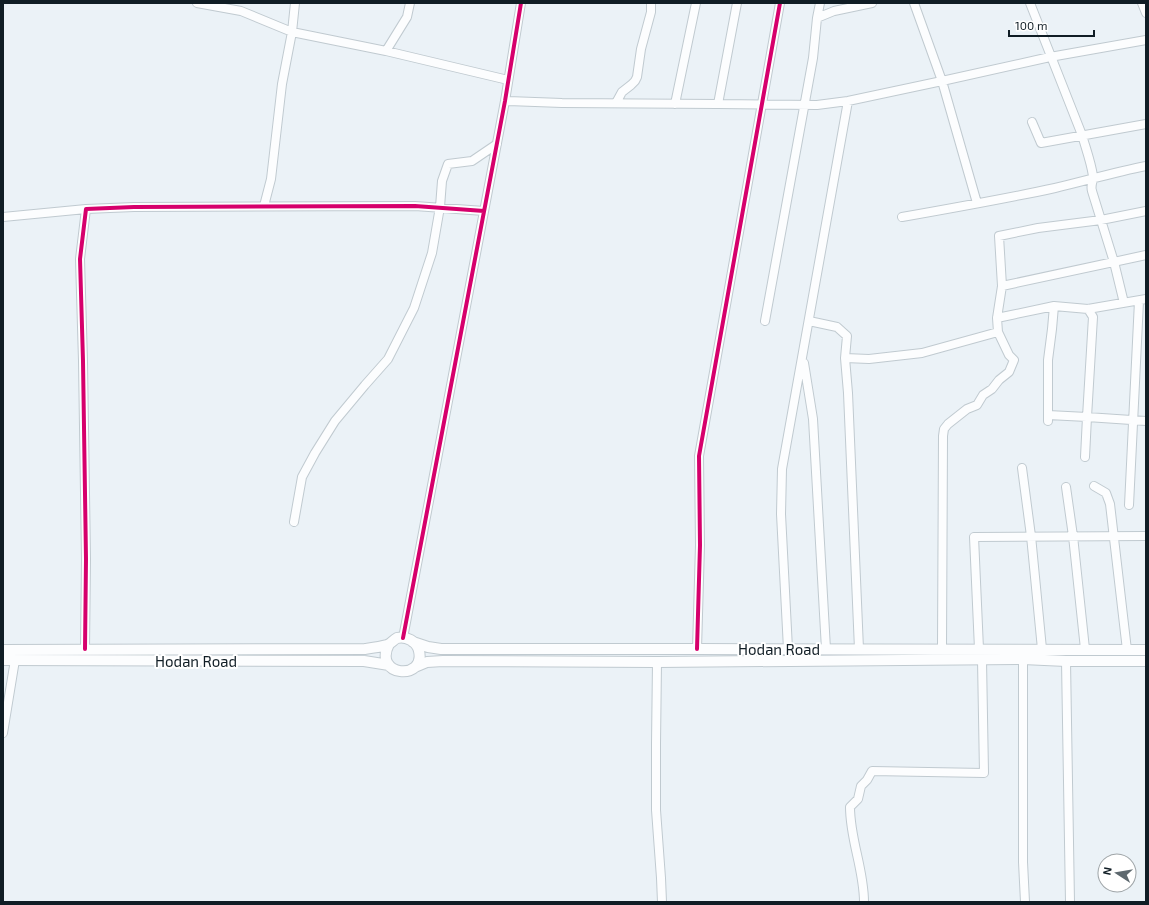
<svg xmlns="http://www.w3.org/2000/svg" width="1149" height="905" font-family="'Exo 2',sans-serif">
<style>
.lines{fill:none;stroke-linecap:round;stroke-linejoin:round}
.minor-casing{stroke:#c0cad0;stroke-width:10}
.major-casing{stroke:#c0cad0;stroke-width:12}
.minor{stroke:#fcfdfe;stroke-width:8}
.major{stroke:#fcfdfe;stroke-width:10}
.cycleway-casing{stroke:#fff;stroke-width:6}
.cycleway{stroke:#d6006c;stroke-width:4}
.labels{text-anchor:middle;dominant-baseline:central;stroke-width:4;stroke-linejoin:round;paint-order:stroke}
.street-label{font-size:15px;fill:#101d25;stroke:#fff}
</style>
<rect width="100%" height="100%" fill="#ebf2f7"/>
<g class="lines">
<defs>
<path id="minor" d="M197,3L241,11L292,32L386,51L508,80
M1030,3L1082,135C1086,149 1091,162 1093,176C1094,181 1090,184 1092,191L1114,262L1124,303
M1142,3L1146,13
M817,18L820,3
M386,51L407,17L410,3
M505,101L562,103L718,104L817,105L848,101L942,81L914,3
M616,103L622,92L631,85L635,81L637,77L641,49L651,12V3
M675,104L696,3
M718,104L737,3
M1032,122L1041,143L1146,124
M977,203L942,81L1050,57L1146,40
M264,206L271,179L282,84L292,32L295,3
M3,217L86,209
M902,217C953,208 1004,199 1055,188C1085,181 1115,172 1146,166
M1002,286L1146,255
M997,318L1054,306L1088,309L1146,299
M765,321L813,58L817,18L834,11L872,3
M809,321L837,327L847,336L845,358L848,393L859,649
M845,358L869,359L922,353L998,332
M804,363L813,419L826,649
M1048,415L1087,417L1146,421
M1048,421V360L1052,329L1054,306
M1085,457L1087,417L1093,317L1088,309
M1022,468L1031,536L1042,649
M1094,486L1106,493L1110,504L1127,650
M1066,487L1073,536L1085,649
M1129,505L1139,301
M294,522L302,477L315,453L335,421L365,385L388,359L414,308L432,253L440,207L442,181L448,164L472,161L497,144
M403,638L505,101L521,3
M85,649L86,559L83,361L80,259L86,209L134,207L415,206L484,211
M697,649L700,545L699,456L780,3
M788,649L781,514L782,469L848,101
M942,649L943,436L944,429L948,424L967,409L977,405L983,395L992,389L999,380L1009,372L1014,360L1009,355L998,332L997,318L1002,286L999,236L1038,228L1101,220L1146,211
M979,649L974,537L1146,536
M1023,659V862L1025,902
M1066,661L1070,902
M657,662L656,744V810L661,878L662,902
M3,733L15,660
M864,902C864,869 850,840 850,807L858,799L861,786L867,780L872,771L984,773L982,660"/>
<path id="major" d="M413,642L428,647L441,649H697L1146,650
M3,650L365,649C372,648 380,647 387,645C391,644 393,640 397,638C406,636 417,641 419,651C426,681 372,677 389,644
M3,660L364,661L389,665
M415,667L427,662L443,661L657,662L1023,659L1066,661H1146"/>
</defs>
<use href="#minor" class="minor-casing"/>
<use href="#major" class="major-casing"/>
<use href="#minor" class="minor"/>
<use href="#major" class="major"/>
<defs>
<path id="cycleway" d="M403,638L505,101L521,3
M85,649L86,559L83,361L80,259L86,209L134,207L415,206L484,211
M697,649L700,545L699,456L780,3"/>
</defs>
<use href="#cycleway" class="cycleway-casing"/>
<use href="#cycleway" class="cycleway"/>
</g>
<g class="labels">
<g class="street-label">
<text x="779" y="649">Hodan Road</text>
<text x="196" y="661">Hodan Road</text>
</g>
</g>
<rect width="1149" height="905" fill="none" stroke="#101d25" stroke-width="8"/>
<g transform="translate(1117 873) rotate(282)"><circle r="19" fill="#ffffff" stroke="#9fa5a8"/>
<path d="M0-3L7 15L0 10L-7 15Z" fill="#5d686e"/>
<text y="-6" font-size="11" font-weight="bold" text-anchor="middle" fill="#101d25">N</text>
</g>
<path d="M1009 30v6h85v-6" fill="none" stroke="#101d25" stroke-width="2"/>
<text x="1015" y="30" font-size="12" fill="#101d25" stroke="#ffffff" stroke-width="3" paint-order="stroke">100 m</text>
</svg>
